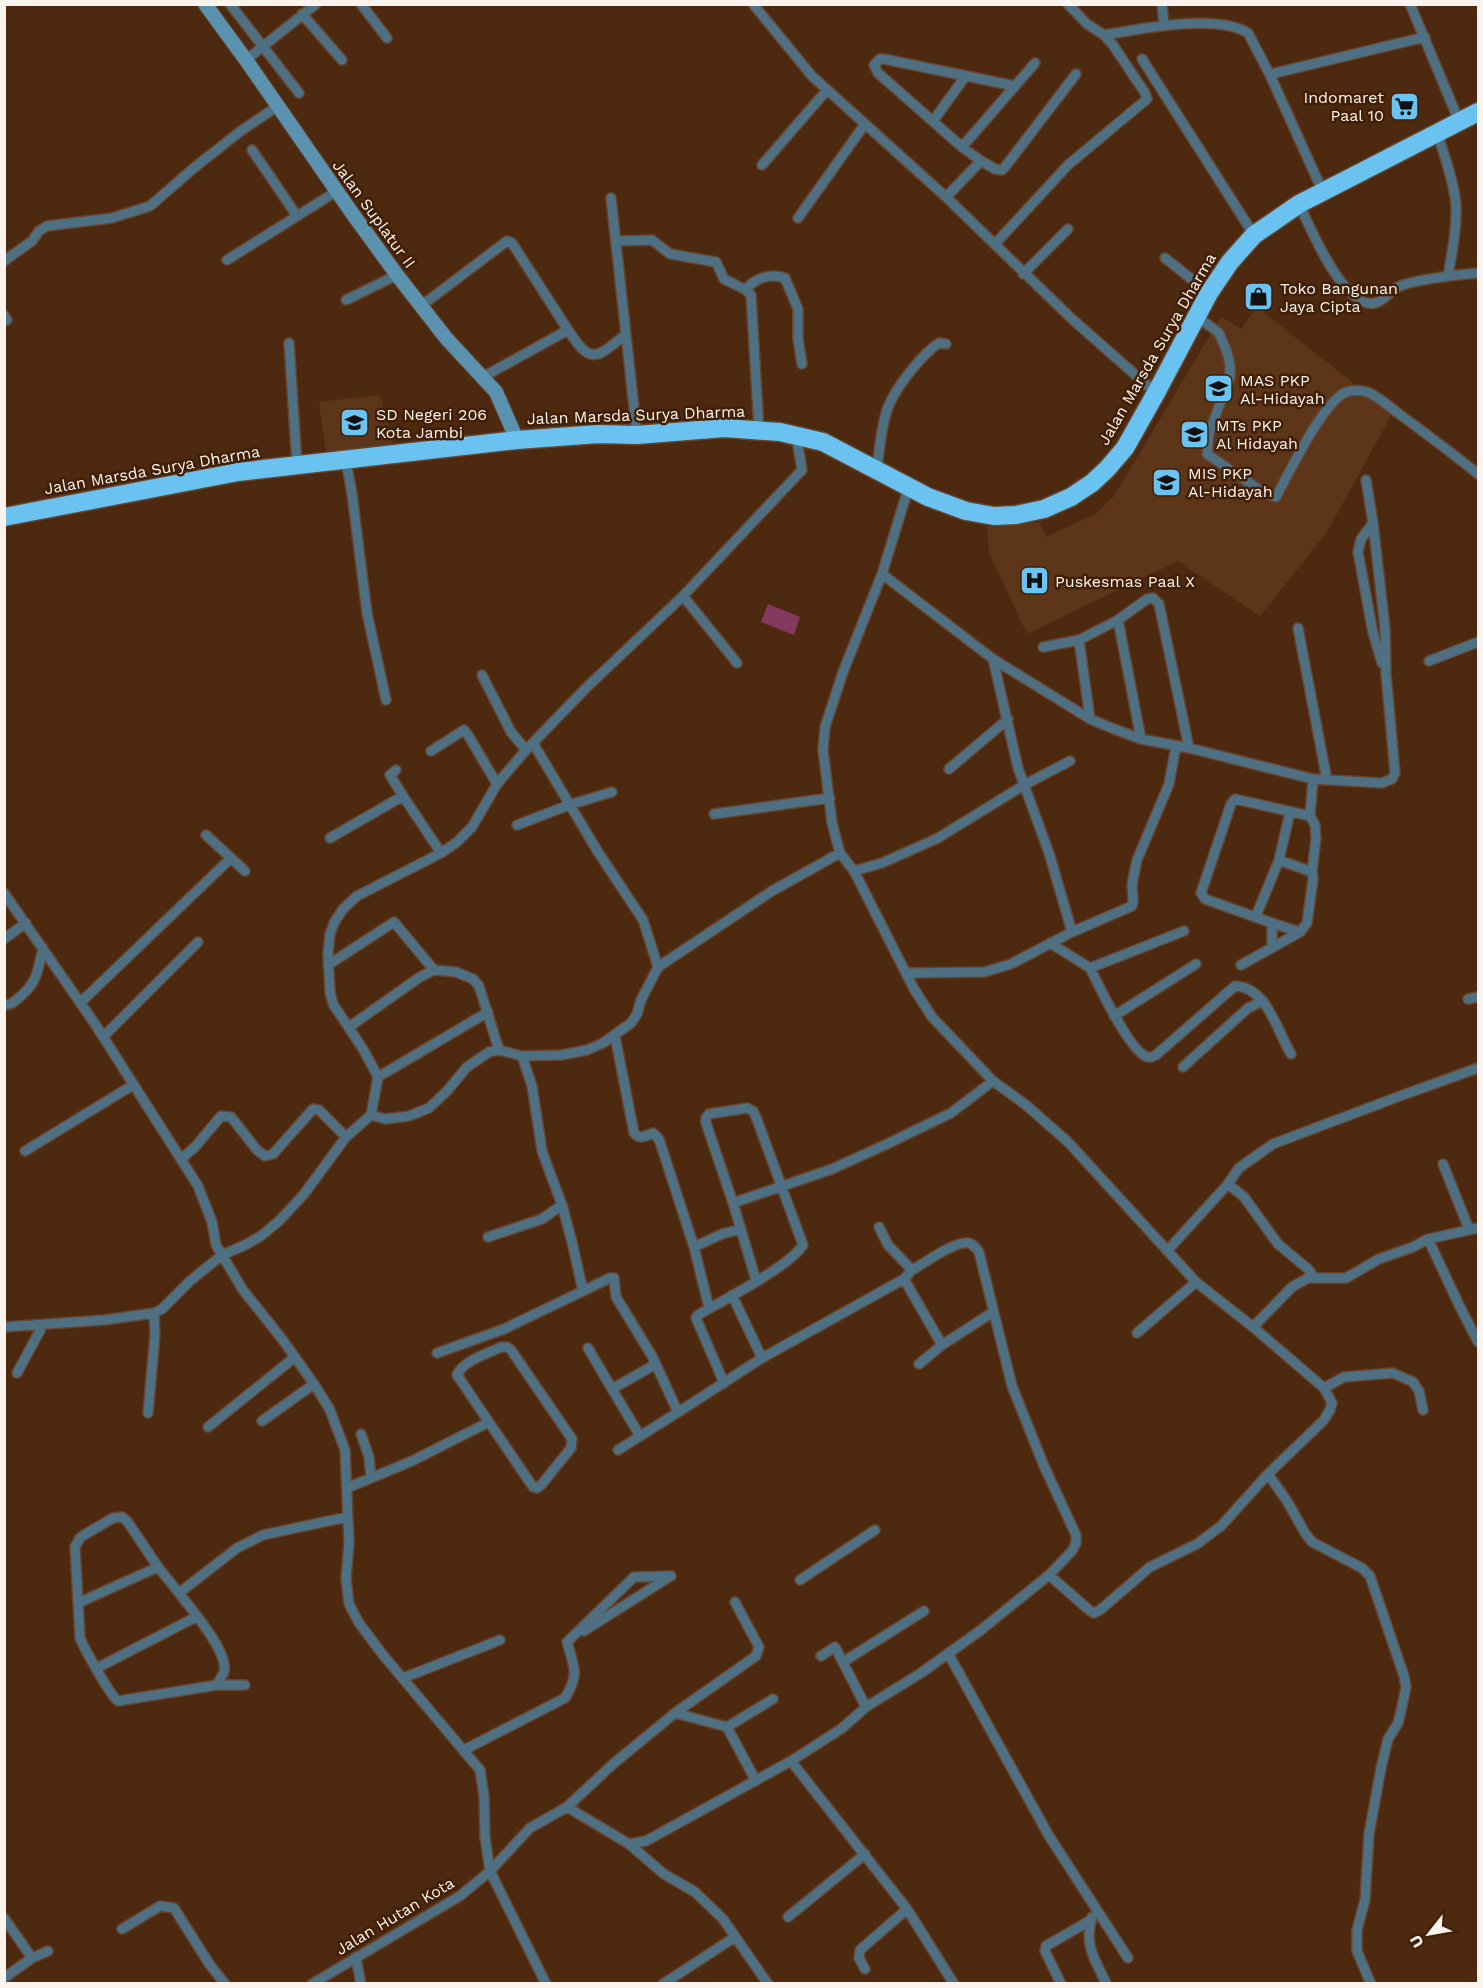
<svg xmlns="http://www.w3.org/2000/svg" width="1483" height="1988" font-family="'Work Sans',sans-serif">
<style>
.built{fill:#5d361a}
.water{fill:#833a5c}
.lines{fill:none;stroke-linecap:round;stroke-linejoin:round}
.street-casing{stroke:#65452f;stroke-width:12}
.secondary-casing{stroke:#65452f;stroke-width:16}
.highway-casing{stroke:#65452f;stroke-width:21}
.street{stroke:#4f7083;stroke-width:9}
.secondary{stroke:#5b92af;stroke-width:14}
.highway{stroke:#6ac2f0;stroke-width:18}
.labels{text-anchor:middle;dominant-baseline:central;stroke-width:5;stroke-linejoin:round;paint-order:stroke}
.poi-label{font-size:16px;fill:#fbf3ee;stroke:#411f05;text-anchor:start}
.street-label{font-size:16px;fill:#fbf3ee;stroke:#411f05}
</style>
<rect width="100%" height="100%" fill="#4d2910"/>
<path class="built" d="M1257,307L1392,414L1327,532L1260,616L1178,561L1027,634L989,553L987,527L1039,522L1046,537L1095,514L1114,496L1221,317L1241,329Z
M380,395L393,444L326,454L319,402Z"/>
<path class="water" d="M768,604L800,617L794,635L761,622Z"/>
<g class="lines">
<defs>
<path id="street" d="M230,4L299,93
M361,4L387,38
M753,4L812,76L946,197L1072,319L1156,393
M1162,4L1164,25
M1410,4L1459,121
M302,14L342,60
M1104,35C1140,29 1216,13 1248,33L1270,75L1323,192
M1142,59L1254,235
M246,60L316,4
M1270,75L1279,72L1425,37
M933,121L965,77
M962,147L1015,86
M252,150L297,216
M981,161L995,169L1002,170L1005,167L1076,74
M762,165L827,90
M946,197L981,161L962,147L878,73L874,65L880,59H884L1015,86L1035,63
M611,198L637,435
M1299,204C1310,227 1344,310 1375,303C1384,301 1390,291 1398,287C1413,280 1432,279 1448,276C1452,253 1457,228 1456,205C1454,181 1444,155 1437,132
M798,218L865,124
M616,241L652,240L670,254L716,262L724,279L746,290L751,295L759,430
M995,244L1068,165L1147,99L1145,93L1113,45L1104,35L1087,24L1068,4
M1165,258L1209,293
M227,260L337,191
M4,261L32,241L39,231L47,226L112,218L150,206L195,167L242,130L278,106
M1023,274L1068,229
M1448,276L1478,273
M746,290C754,278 771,273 785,278L798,309V339L802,364
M346,300L397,275
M421,306L507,241L512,243L568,330L481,378
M4,315L7,320
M1198,317L1219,333L1227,352L1230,365V377L1209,433L1207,454L1264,493L1276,497C1289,473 1321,406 1344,393C1351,390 1359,390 1367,392C1378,396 1388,406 1398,413C1425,433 1452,453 1478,474
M568,330C591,365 595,359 625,335
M289,343L297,465
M796,434L802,470L683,596L586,688L526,750L497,784L472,827L457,842L441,853L357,896L343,909L335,921L330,934L328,953L330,992L333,1004L363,1049L378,1077L371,1115L385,1119L409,1116L429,1108L447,1091L467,1067L489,1052L499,1050L522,1056L561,1055L587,1050L603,1043L631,1023L637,1014L641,1000L658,967L772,891L840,853
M346,461L352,494L367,613L386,700
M877,469C879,452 882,419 889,405C897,386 922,354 939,343L946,344
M909,486L882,574L843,672L825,727L823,750L832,823L840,853L854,871L914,989L932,1017L993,1081L1026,1105L1068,1142L1196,1282L1253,1327L1324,1388L1332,1403L1330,1410L1323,1421L1268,1474L1221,1526L1197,1544L1150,1567L1100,1610L1094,1613L1089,1610L1049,1575
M1373,523L1361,539L1358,552L1373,633L1382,663
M882,574L993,659L1090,719L1114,729L1141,739L1189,748L1313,779L1382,783L1392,779L1395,773L1386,674L1385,628L1373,523L1366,480
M683,596L737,663
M1118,620L1147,599L1153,598L1159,604L1189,748
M1298,628L1327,780
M1079,640L1090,719
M1043,647L1079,640L1118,620L1141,739
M1429,661L1478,642
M482,675L511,732L526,750
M533,743L598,852L643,920L658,967
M431,751L464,730L468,735L497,784
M949,769L1008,719
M396,770L390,775L403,796
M714,814L830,798
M517,825L569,805L612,792
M206,835L245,871
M330,838L403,796L441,853
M1279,860L1312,872
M854,871L882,863L938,838L1024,785L1070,761
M4,893L95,1024L198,1186L212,1222L216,1245L243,1290L282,1339L314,1384L330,1410L345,1450L349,1543L346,1579L349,1604L359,1623L383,1655L480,1770L484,1796L485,1837L490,1871L546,1984
M1256,916L1279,860L1290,812
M1272,923L1300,932
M1072,932L1132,906L1133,902L1132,884L1137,860L1169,784L1176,746
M4,939L26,923
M1050,943L1090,968L1184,931
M1272,948V923L1205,899L1201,893L1202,890L1231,804L1235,799L1310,816
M328,965L394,922L434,970
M1241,965L1300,932L1307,923L1313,879L1312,872L1316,838L1315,825L1310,816L1313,779
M1090,968C1098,984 1131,1054 1148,1057C1152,1058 1153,1056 1156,1055L1235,986C1267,987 1277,1031 1291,1054
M906,973L984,972L1011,964L1072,932L1049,853L1018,768L993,659
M1468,999L1478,997
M80,1003L230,859
M4,1005C12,1005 15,1001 21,996C38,981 38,969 43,948
M1114,1016L1196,964
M349,1027L420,977L434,970L456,972L473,979L479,986L499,1050
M615,1036L634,1133C640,1140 645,1136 653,1133L659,1139L694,1247L722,1234L741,1229
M103,1037L198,942
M522,1056L532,1086L542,1151L562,1205L572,1242L583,1291
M1183,1067L1248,1008L1263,1001
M378,1077L488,1012
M25,1151L133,1085
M181,1159L195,1147L221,1116L231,1117L257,1150L265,1156L273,1154L313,1109L319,1110L346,1137
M1443,1164L1469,1229
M1228,1184L1244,1197L1278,1244L1308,1269L1314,1277
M733,1203L832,1169L887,1144L951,1113L993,1081
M879,1227L888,1245L912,1270L904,1279L942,1345
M488,1237L542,1219L562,1205
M1428,1239L1460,1307L1478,1342
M694,1247L709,1308
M1167,1251L1228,1184L1239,1168L1273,1144L1400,1096L1478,1068
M732,1295L762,1358
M4,1327L104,1320L154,1313L162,1309L190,1281L222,1255L245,1245L261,1236L280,1220L304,1194L346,1137L371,1115
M1253,1327L1292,1287L1308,1278H1346L1379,1259L1413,1247L1428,1239L1478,1228
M1137,1333L1196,1282
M501,1347H507L511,1350L572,1439L571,1448L542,1484L537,1488L533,1487L457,1375C464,1360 487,1354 501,1347Z
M588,1348L612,1389
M437,1353L504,1329L610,1278H614L616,1297L652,1356L676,1408L680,1411L762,1358L904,1279
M919,1364L942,1345L993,1312
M17,1373L43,1325
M724,1383L696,1318L698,1315C723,1300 789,1267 803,1245L756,1117L753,1111L747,1108L709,1114L706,1118V1123L733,1203L756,1280
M1324,1388L1344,1377L1393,1373L1413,1382L1419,1391L1423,1410
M148,1413L155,1335L154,1313
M262,1421L314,1384
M208,1427L295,1357
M361,1434L369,1457L371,1478
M640,1436L612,1389L656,1364
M618,1450L680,1411
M1268,1474L1287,1501L1305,1533L1312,1542L1362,1568L1370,1576L1404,1676L1406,1687L1401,1711L1398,1723L1388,1739L1381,1768L1369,1834L1365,1900L1357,1930V1951L1371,1984
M347,1488L412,1461L489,1422
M800,1580L875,1530
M179,1593C191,1609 229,1652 224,1672C222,1676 219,1681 217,1685
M78,1603L158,1567
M584,1631L669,1577
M567,1642L634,1577L671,1576
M948,1653L1049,1836L1128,1958
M821,1656L835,1647L866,1707
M843,1662L924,1611
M97,1668L196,1617
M403,1678L500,1640
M245,1685H217L118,1701C111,1697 84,1648 80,1638L75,1547L80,1538L84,1535L113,1518L122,1517L127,1521L158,1567L179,1593L237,1548L263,1535L347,1517
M675,1713L727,1727L756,1781
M727,1727L773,1699
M464,1750L565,1698C580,1674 574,1667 567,1642
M791,1761L907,1909L954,1984
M567,1807L613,1764L675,1713L756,1656L759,1647L735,1602
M629,1844L664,1874L695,1892L723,1919L768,1984
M788,1917L865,1854
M1092,1917C1084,1945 1094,1958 1106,1983
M4,1918L32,1958
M122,1929L160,1906L174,1908L210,1965L225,1984
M356,1957L361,1984
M865,1969L859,1958L860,1950L907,1909
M4,1978L32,1958L48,1951
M312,1984L460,1896L490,1871L530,1828L567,1807L629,1844L646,1841L791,1761L841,1729L866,1707L921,1673L981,1630L1049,1575L1072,1551L1076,1543V1535L1044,1466L1012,1386L979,1252C976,1248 974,1244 968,1243C954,1241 925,1263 912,1270
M663,1984L735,1937
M1061,1984L1045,1951L1046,1946L1091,1920"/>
<path id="secondary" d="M205,4L246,60L352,213L397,275L446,338L496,392L517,440"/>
<path id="highway" d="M4,517L238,472L517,440L598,434L637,435L724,428L780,432L823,442L928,497L966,511L994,516L1016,515L1044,509L1071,497L1092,483L1107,469L1125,448L1156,393L1209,293L1230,262L1254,235L1299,204L1478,112"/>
</defs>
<use href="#street" class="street-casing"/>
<use href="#secondary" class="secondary-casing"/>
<use href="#highway" class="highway-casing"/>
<use href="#street" class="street"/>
<use href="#secondary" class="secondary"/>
<use href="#highway" class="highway"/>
</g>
<defs>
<symbol id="supermarket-square" viewBox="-11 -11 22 22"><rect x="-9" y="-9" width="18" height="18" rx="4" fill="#6ac3f1" stroke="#411f05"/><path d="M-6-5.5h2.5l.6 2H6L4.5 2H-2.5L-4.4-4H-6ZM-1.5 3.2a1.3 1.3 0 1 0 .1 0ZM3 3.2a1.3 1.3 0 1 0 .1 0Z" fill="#111"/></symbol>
<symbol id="shop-square" viewBox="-11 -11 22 22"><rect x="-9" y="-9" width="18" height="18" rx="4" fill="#6ac3f1" stroke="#411f05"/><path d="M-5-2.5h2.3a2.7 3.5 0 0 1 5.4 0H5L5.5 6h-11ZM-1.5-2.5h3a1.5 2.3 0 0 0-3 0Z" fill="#111"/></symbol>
<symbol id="school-square" viewBox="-11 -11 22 22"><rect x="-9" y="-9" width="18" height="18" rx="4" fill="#6ac3f1" stroke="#411f05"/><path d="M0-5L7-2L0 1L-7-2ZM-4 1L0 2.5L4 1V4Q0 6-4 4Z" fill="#111"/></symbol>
<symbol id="hospital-square" viewBox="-11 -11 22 22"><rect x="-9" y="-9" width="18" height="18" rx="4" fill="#6ac3f1" stroke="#411f05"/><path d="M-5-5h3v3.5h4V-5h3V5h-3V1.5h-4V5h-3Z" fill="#111"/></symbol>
</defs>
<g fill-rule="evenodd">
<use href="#supermarket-square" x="1388" y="90" width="33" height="33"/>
<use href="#shop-square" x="1242" y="280" width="33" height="33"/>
<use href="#school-square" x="1202" y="372" width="33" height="33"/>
<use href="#school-square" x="338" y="406" width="33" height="33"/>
<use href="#school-square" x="1178" y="418" width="33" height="33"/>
<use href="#school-square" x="1150" y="466" width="33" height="33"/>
<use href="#hospital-square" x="1018" y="564" width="33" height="33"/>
</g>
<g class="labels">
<g class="poi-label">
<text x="1384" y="97" text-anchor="end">Indomaret<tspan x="1384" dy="18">Paal 10</tspan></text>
<text x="1280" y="288">Toko Bangunan<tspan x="1280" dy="18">Jaya Cipta</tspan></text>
<text x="1240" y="380">MAS PKP<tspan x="1240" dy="18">Al-Hidayah</tspan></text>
<text x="376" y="414">SD Negeri 206<tspan x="376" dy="18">Kota Jambi</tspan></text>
<text x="1216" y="425">MTs PKP<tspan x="1216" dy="18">Al Hidayah</tspan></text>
<text x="1188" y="473">MIS PKP<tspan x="1188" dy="18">Al-Hidayah</tspan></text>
<text x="1055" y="581">Puskesmas Paal X</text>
</g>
<g class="street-label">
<text transform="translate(374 214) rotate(54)">Jalan Suplatur II</text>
<text transform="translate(1157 349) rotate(-60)">Jalan Marsda Surya Dharma</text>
<text transform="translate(636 415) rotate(-2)">Jalan Marsda Surya Dharma</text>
<text transform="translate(152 470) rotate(-10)">Jalan Marsda Surya Dharma</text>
<text transform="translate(395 1916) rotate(-31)">Jalan Hutan Kota</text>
</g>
</g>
<rect width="1483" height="1988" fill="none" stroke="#fbf3ee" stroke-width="12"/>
<g transform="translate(1429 1934) rotate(239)" stroke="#411f05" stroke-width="4.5" paint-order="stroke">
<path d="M0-4.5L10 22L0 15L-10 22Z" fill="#fbf3ee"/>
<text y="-9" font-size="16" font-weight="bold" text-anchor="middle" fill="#fbf3ee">U</text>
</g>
</svg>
